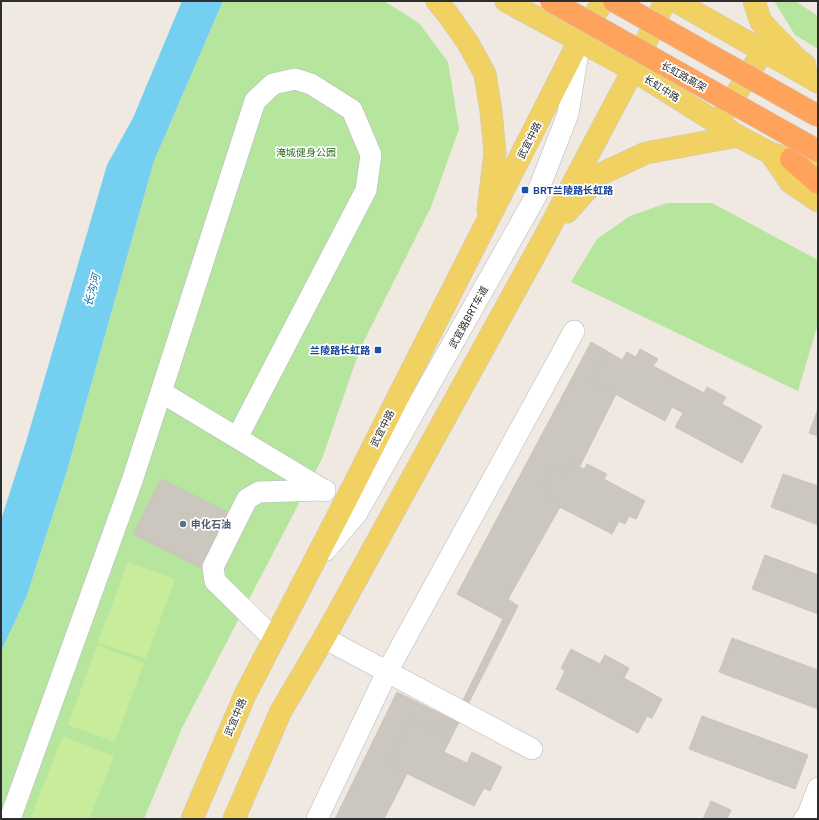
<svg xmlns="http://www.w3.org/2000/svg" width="819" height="820" font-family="'Public Sans','Noto Sans SC',sans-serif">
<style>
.green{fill:#b6e59e}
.pitch{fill:#c9ec9a}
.water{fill:#75cff0}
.building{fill:#cbc7bf;stroke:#cbc5ba}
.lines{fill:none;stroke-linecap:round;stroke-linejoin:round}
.minor-casing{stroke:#b4b7c1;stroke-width:22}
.major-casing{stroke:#c9c9c9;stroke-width:23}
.highway-casing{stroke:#c9c9c9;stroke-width:23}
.minor{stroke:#fff;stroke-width:21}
.major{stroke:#f2d163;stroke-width:22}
.highway{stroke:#ffa35c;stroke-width:22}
.highway-bridge-casing{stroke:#c9c9c9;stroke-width:23;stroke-linecap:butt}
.highway-bridge{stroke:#ffa35c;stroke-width:22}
.transit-dot{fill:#1a4fb4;stroke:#fff;stroke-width:1.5}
.service-dot{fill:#5c6f8a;stroke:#fff;stroke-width:1.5}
.labels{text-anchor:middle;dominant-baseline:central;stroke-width:3.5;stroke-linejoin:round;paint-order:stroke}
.street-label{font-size:10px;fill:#2e2e2e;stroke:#fff}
.park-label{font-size:10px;fill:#2c6e1b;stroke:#fff}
.transit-label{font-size:10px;font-weight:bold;fill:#164399;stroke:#fff;text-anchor:start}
.service-label{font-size:10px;font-weight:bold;fill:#4e5e75;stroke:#fff;text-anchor:start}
.water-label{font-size:11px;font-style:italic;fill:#0d6fa3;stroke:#fff}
</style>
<rect width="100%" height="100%" fill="#efe9e1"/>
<path class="green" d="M223,1H384L419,23L448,62L459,129L431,207L360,349L322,459L182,728L144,819H1V651L26,598L66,474L154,161Z
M774,1H795L818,16V49L795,35Z
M667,203H712L818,260V327L816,330L798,391L571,282L597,239L630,216Z"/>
<path class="pitch" d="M128,562L175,579L146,659L98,642Z
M97,645L144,663L115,742L68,725Z
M63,736L114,756L89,819H30Z"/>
<path class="water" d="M182,1H223L154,161L66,474L26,598L1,651V520L26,442L107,165L133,118Z"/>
<path class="building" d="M591,342L607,351L591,381L616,394L580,466L570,462L564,473L553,467L544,485L551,489L546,500L560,507L508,599L518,606L454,732L436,723L433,730L411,720L389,765L407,774L384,819H335L397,692L453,720L503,619L457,594Z
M640,349L658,359L653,366L704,393L707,387L726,397L722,404L762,426L742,463L675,427L683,413L672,407L665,421L591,381L607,351L622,360L627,352L636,357Z
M818,409V436L809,433Z
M570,462L584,469L587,464L607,474L604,479L645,501L636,519L629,516L625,524L619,521L612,534L546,500L551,489L544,485L553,467L564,473Z
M783,474L818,486V525L771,507Z
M161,479L233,515L205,570L133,534Z
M765,555L818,575V614L752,589Z
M732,638L818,670V709L719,672Z
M571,649L600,664L605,655L629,668L624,678L662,699L652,718L647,716L638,733L556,689L565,671L561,668Z
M702,716L808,755L795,789L689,749Z
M411,720L433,730L436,723L454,732L444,752L467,763L472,752L502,767L490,791L484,788L474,806L389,765Z
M711,801L731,810L727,819H703Z"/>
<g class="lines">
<defs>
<path id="minor" d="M161,392L325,491
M325,551L357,513L536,196L568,114L579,46
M324,638L532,749
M274,639L215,581L213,567L247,499L259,492L325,490
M10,819L132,481L161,392L255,101L273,84L295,79L311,84L352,110L371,155L366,190L237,438
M317,819L387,672L574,331
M804,819L807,817L818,788"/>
<path id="major" d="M437,1L449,16L468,43L485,74L491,111L495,153L488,210
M506,1L633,70L738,136L770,153L791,159L808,169
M675,1L818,82
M754,1L761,22L797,59L805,65
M721,118L763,51
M770,153L783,171L790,182L818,201
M567,212L601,174L646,153L738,136
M192,819L245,695L345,502L430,334L579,41L603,1
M234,819L281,711L324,638L542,242L633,70L665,1"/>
<path id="highway" d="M791,159L818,183"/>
</defs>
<use href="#minor" class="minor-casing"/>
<use href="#major" class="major-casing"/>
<use href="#highway" class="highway-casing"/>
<use href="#minor" class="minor"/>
<use href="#major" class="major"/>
<use href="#highway" class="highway"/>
<defs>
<path id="highway-bridge" d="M551,1L818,151
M614,1L818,116"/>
</defs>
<use href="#highway-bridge" class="highway-bridge-casing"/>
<use href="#highway-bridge" class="highway-bridge"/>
</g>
<g class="transit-dot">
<rect x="521" y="186" width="8" height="8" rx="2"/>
<rect x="374" y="346" width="8" height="8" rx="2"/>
</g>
<circle class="service-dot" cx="183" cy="524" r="4"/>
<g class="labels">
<g class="street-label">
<text transform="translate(684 76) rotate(29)">长虹路高架</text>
<text transform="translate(662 88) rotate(32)">长虹中路</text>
<text transform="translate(529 140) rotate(-63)">武宜中路</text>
<text transform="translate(468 317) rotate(-61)">武宜路BRT车道</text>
<text transform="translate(382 428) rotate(-63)">武宜中路</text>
<text transform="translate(235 717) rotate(-67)">武宜中路</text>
</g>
<g class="park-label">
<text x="306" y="152">淹城健身公园</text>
</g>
<g class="transit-label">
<text x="533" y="190">BRT兰陵路长虹路</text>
<text x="370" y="350" text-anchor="end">兰陵路长虹路</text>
</g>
<g class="service-label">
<text x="191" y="524">申化石油</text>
</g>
<g class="water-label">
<text transform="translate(92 290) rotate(-74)">长沟河</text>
</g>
</g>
<rect width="819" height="820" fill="none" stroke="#2e2e2e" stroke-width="4"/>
</svg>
